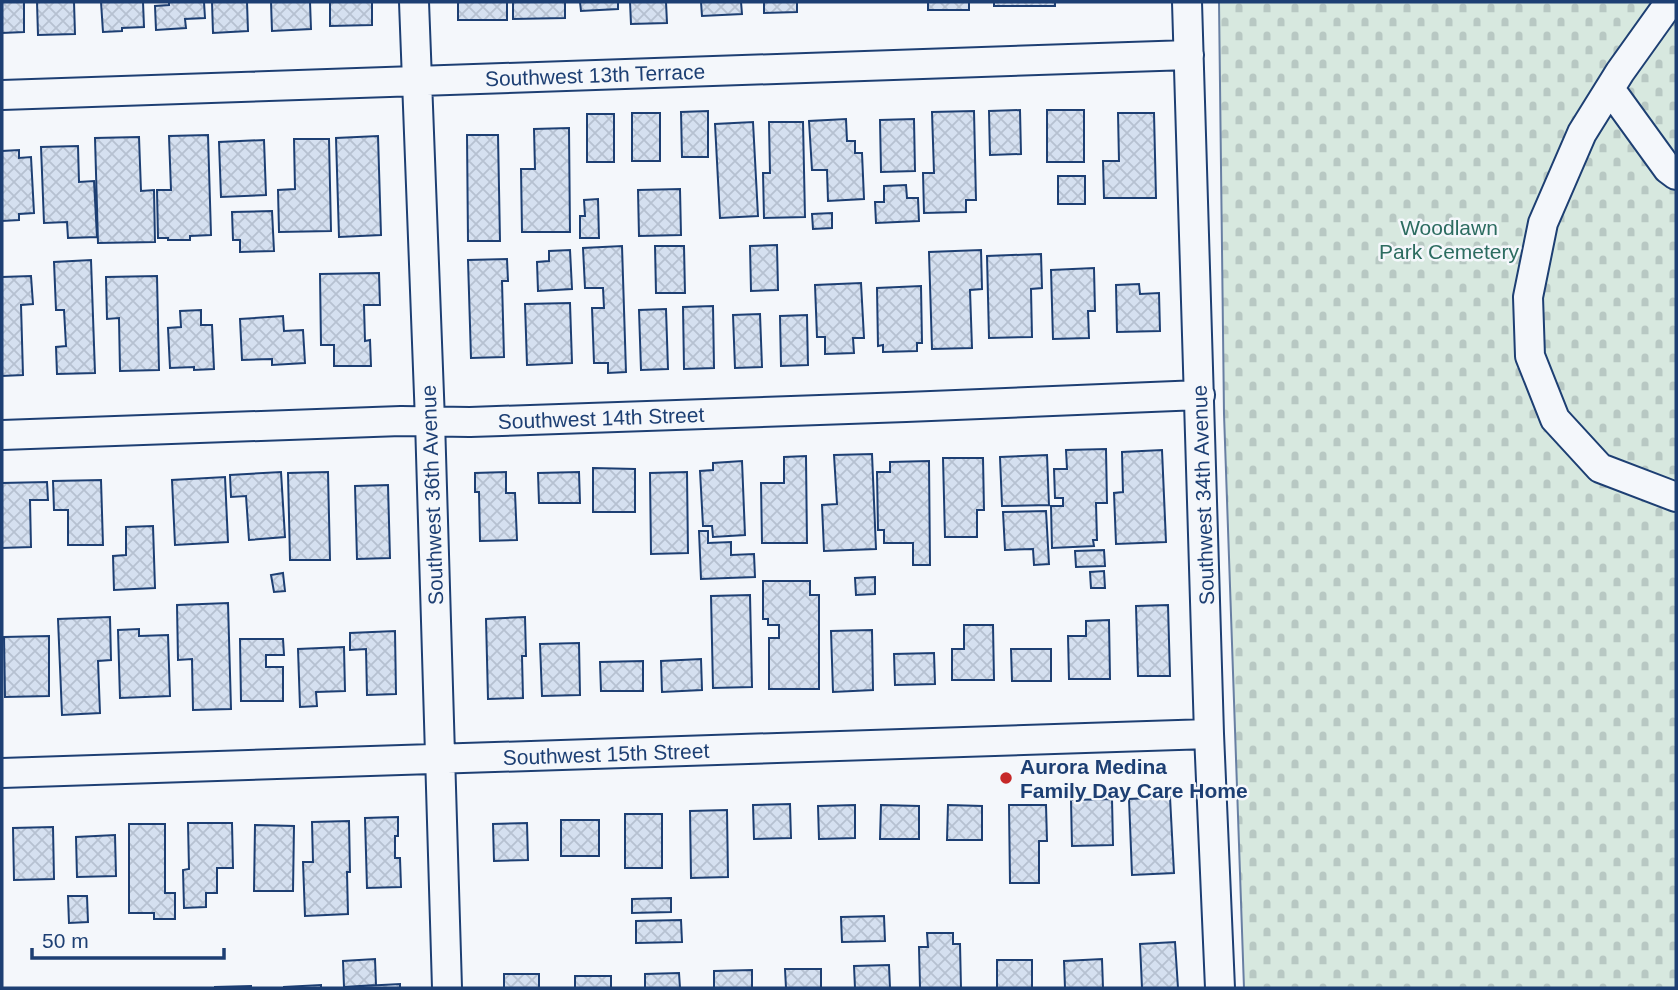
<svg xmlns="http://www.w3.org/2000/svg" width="1678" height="990" font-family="Arial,sans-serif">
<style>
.cemetery{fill:url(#cemetery-stones);stroke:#687fa3;stroke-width:2}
.building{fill:url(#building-cross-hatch);stroke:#1d3f73;stroke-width:2}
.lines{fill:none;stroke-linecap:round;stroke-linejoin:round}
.minor-casing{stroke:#1d3f73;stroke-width:32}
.minor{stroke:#f4f7fb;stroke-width:28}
.poi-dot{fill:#c62828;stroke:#f4f7fb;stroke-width:2.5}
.labels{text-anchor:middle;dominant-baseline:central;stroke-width:5;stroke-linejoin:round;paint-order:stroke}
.street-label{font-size:21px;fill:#1d3f73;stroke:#f4f7fb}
.park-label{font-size:21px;fill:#2c6c60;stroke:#f4f7fb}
.poi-label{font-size:21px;font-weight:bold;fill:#1d3f73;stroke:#f4f7fb;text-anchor:start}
</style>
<defs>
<pattern id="cemetery-stones" width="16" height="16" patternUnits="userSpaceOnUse" patternTransform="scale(1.75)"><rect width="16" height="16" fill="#d7e8df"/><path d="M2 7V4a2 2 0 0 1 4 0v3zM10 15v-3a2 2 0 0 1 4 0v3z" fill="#b8c8c3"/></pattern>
<pattern id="building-cross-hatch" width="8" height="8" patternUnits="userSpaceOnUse" patternTransform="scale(1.75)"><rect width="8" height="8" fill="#d5e0f0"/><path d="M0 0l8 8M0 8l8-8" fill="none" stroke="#b6c1d1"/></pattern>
</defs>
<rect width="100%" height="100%" fill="#f4f7fb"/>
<path class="cemetery" d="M1219,2H1676V988H1244L1224,414Z"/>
<path class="building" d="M2,2H24V32L2,33Z
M37,2H74L75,34L38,35Z
M101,2H143L144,27L122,28V31L103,32Z
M169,2H204L205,18L185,19L186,28L156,30L155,6L169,5Z
M212,2H247L248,31L213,33Z
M271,2H310L311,29L272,31Z
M330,2H372V25L330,26Z
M458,2H507V20H458Z
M513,2H565V18L513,19Z
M580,2H618V9L581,11Z
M630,2H666L667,23L631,24Z
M701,2H741L742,14L702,16Z
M764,2H797V12L764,13Z
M928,2H969V10H928Z
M994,2H1055V6H994Z
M1020,110L1021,154L990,155L989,111Z
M1047,110H1084V162H1047Z
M708,111V157H682L681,112Z
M974,111L976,200H966V212L924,213L923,173H934L932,112Z
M632,113H660V161H632Z
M1118,113H1154L1156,198H1104L1103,161H1119Z
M587,114H614V162H587Z
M846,119L847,141H855V153H862L864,199L828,201L827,170H812L809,121Z
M914,119L915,171L881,172L880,120Z
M753,122L758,216L720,218L715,124Z
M769,122H803L805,217L764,218L763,173H770Z
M569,128L570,232H522L521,169H535L534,129Z
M208,135L211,235L190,236V240H168V238H158L157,190H171L169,136Z
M467,135H498L500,241H468Z
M378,136L381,235L339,237L336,138Z
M139,137L141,191L154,190L155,242L98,243L95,138Z
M294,139H329L331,231L279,232L278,190L295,189Z
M264,140L266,195L221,197L219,142Z
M78,146L79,182L94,181L97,237L68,238L67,222L44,223L41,147Z
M19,150V158L31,157L34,213L19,214V220L2,221V151Z
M1058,176H1085V204H1058Z
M906,185L907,198H918L919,221L876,223L875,202H884V186Z
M680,189L681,235L639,236L638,190Z
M598,199L599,238H580V216H585L584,200Z
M272,211L274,251L240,252V240H233L232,212Z
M832,213V228L813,229L812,214Z
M777,245L778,290L751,291L750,246Z
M622,246L626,372L608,373V363H594L592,308H604L603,288H585L583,248Z
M655,246H684L685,293H656Z
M570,250L572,289L538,291L537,262L549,261V251Z
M981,250L982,289L970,290L972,348L932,349L929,252Z
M1041,254L1042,288L1031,289L1032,337L989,338L987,256Z
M507,259L508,281H502L504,357L471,358L468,260Z
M91,260L95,373L57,374L56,347L66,346L64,310H56L54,262Z
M1094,268L1095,311H1088L1089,338L1053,339L1051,270Z
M379,273L380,305H364L365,341L370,340L371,366H334V345H321L320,274Z
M31,276L33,304L21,305L23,375L2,376V277Z
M157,276L159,370L120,371L119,318L107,319L106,277Z
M861,283L864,338H853L854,353L825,354V337H817L815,285Z
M1139,284L1140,294L1159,293L1160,331L1117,332L1116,285Z
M921,286L922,343H917V351L883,352V345L878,346L877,288Z
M570,303L572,363L527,365L525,304Z
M713,306L714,368L684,369L683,307Z
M666,309L668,369L641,370L639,310Z
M201,310V325H212L214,369L194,370V367L170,368L168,328L181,327L180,311Z
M760,314L762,367L735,368L733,315Z
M807,315L808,365L781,366L780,316Z
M283,316L284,331L303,330L305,363L272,365V359L242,360L240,319Z
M1106,449L1107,503H1096L1097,540H1093L1094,546L1052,548L1051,506H1063V498H1055L1054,469H1067L1066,450Z
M1162,450L1166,542L1116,544L1114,493L1123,492L1122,452Z
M872,454L876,549L824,551L822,505L837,504L834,455Z
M1047,455L1049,505L1002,506L1000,457Z
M806,456L807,543H762L761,483H784V457Z
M943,458H983L984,510H977V537H945Z
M742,461L745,535L713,537L712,526H703L700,471L713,470V463Z
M929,461L930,565H913V543H884V530H878L877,472H890V462Z
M593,468L635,469V512H593Z
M281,472L285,537L249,540L246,496L231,497L230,475Z
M328,472L330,560H290L288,473Z
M506,472V493H515L517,540L480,541L479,492H475V473Z
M579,472L580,503H539L538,473Z
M687,472L688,553L651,554L650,473Z
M225,477L228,542L175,545L172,480Z
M101,480L103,545H68V510H54L53,481Z
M47,482L48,500H30L31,547L2,548V483Z
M388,485L390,558L357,559L355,486Z
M1046,511L1049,564L1034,565L1033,549L1005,550L1003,512Z
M153,526L155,588L114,590L113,556L126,555V527Z
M699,531H708V543L731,542V555L754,554L755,577L701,579Z
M1104,550L1105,566L1076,567L1075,551Z
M1104,571L1105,588H1091L1090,572Z
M283,573L285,591L274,592L271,575Z
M875,577V594L856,595L855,578Z
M763,581H810V595H819V689H769V638H779V625H768V619H763Z
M750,595L752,687L713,688L711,596Z
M228,603L231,709L193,710L192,659L178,660L177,605Z
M1168,605L1170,676H1138L1136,606Z
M110,617L111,660L98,661L100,713L62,715L58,619Z
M525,617L526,656H522L523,698L488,699L486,619Z
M1109,620L1110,679H1069L1068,636H1086V621Z
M964,625H993L994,680H952V649H964Z
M139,629V636L168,635L170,696L120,698L118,630Z
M872,630L873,690L833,692L831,631Z
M395,631L396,694L367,695L366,649L350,650V633Z
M49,636V696L5,697L4,637Z
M240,639H283L284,655H266V667H283V701H241Z
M579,643L580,695L542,696L540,644Z
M344,647L345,691L316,692L317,706L300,707L298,649Z
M1011,649H1051V681H1012Z
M934,653L935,684L895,685L894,654Z
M701,659L702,690L662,692L661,661Z
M643,661V691H601L600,662Z
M1170,797L1174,873L1132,875L1129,799Z
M1112,799L1113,845L1072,846L1071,800Z
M790,804L791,838L754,839L753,805Z
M855,805V838L819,839L818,806Z
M881,805L919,806V839H880Z
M948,805L982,806V840H947Z
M1009,805H1046L1047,841H1039V883H1010Z
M727,810L728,877L691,878L690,811Z
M625,814H662V868H625Z
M398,817V836H395V858H400L401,887L367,888L365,818Z
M561,820H599V856H561Z
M349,821L350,872H347L348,914L305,916L303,862H313L312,822Z
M188,823H232L233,868H217V893H206V907L184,908L183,870L189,869Z
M527,823L528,860L494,861L493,824Z
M129,824H165V893H175V919H154V913H129Z
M255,825L294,826L293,891H254Z
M53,827L54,879L14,880L13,828Z
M115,835L116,876L77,877L76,837Z
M68,896H87L88,922L69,923Z
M671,898V912L632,913V899Z
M884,916L885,941L842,942L841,917Z
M681,920L682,942L636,943V921Z
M927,933H953V944H960L961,988H920L919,947H928Z
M1175,942L1178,988H1142L1140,944Z
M375,959L376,985L344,987L343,961Z
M1102,959L1103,988H1065L1064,961Z
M997,960H1032V988H997Z
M889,965L890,988H855L854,966Z
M785,969H821V988H786Z
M752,970V988H714V971Z
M679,973L680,988H645V974Z
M504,974H539V988H504Z
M575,976H611V988H575Z
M400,984V988H363V986Z
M321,985V988H284V987Z
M251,986V988H215V987Z"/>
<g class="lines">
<defs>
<path id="minor" d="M414,2L430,421L447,988
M1187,2L1209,734L1220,988
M1670,2L1620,72L1582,133L1543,223L1528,297L1530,356L1555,419L1600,468L1676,497
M1610,89L1668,169L1676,175
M2,95L1189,55
M2,435L401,421L470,422L906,407L1200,395
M2,773L1209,734"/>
</defs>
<use href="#minor" class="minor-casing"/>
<use href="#minor" class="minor"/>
</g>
<circle class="poi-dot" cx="1006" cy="778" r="7"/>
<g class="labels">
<g class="street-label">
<text transform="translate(595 75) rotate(-2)">Southwest 13th Terrace</text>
<text transform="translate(601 418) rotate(-2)">Southwest 14th Street</text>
<text transform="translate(432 495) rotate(-92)">Southwest 36th Avenue</text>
<text transform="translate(1203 495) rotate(-92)">Southwest 34th Avenue</text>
<text transform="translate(606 754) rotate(-2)">Southwest 15th Street</text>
</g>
<g class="park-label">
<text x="1449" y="227">Woodlawn<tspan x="1449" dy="24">Park Cemetery</tspan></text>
</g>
<g class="poi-label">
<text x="1020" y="766">Aurora Medina<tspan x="1020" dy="24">Family Day Care Home</tspan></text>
</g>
</g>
<rect width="1678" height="990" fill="none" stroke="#1d3f73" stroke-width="7"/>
<path d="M32 948v10h192v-10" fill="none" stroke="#1d3f73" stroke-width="3.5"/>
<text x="42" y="948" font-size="21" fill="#1d3f73" stroke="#f4f7fb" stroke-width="5" paint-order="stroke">50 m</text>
</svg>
